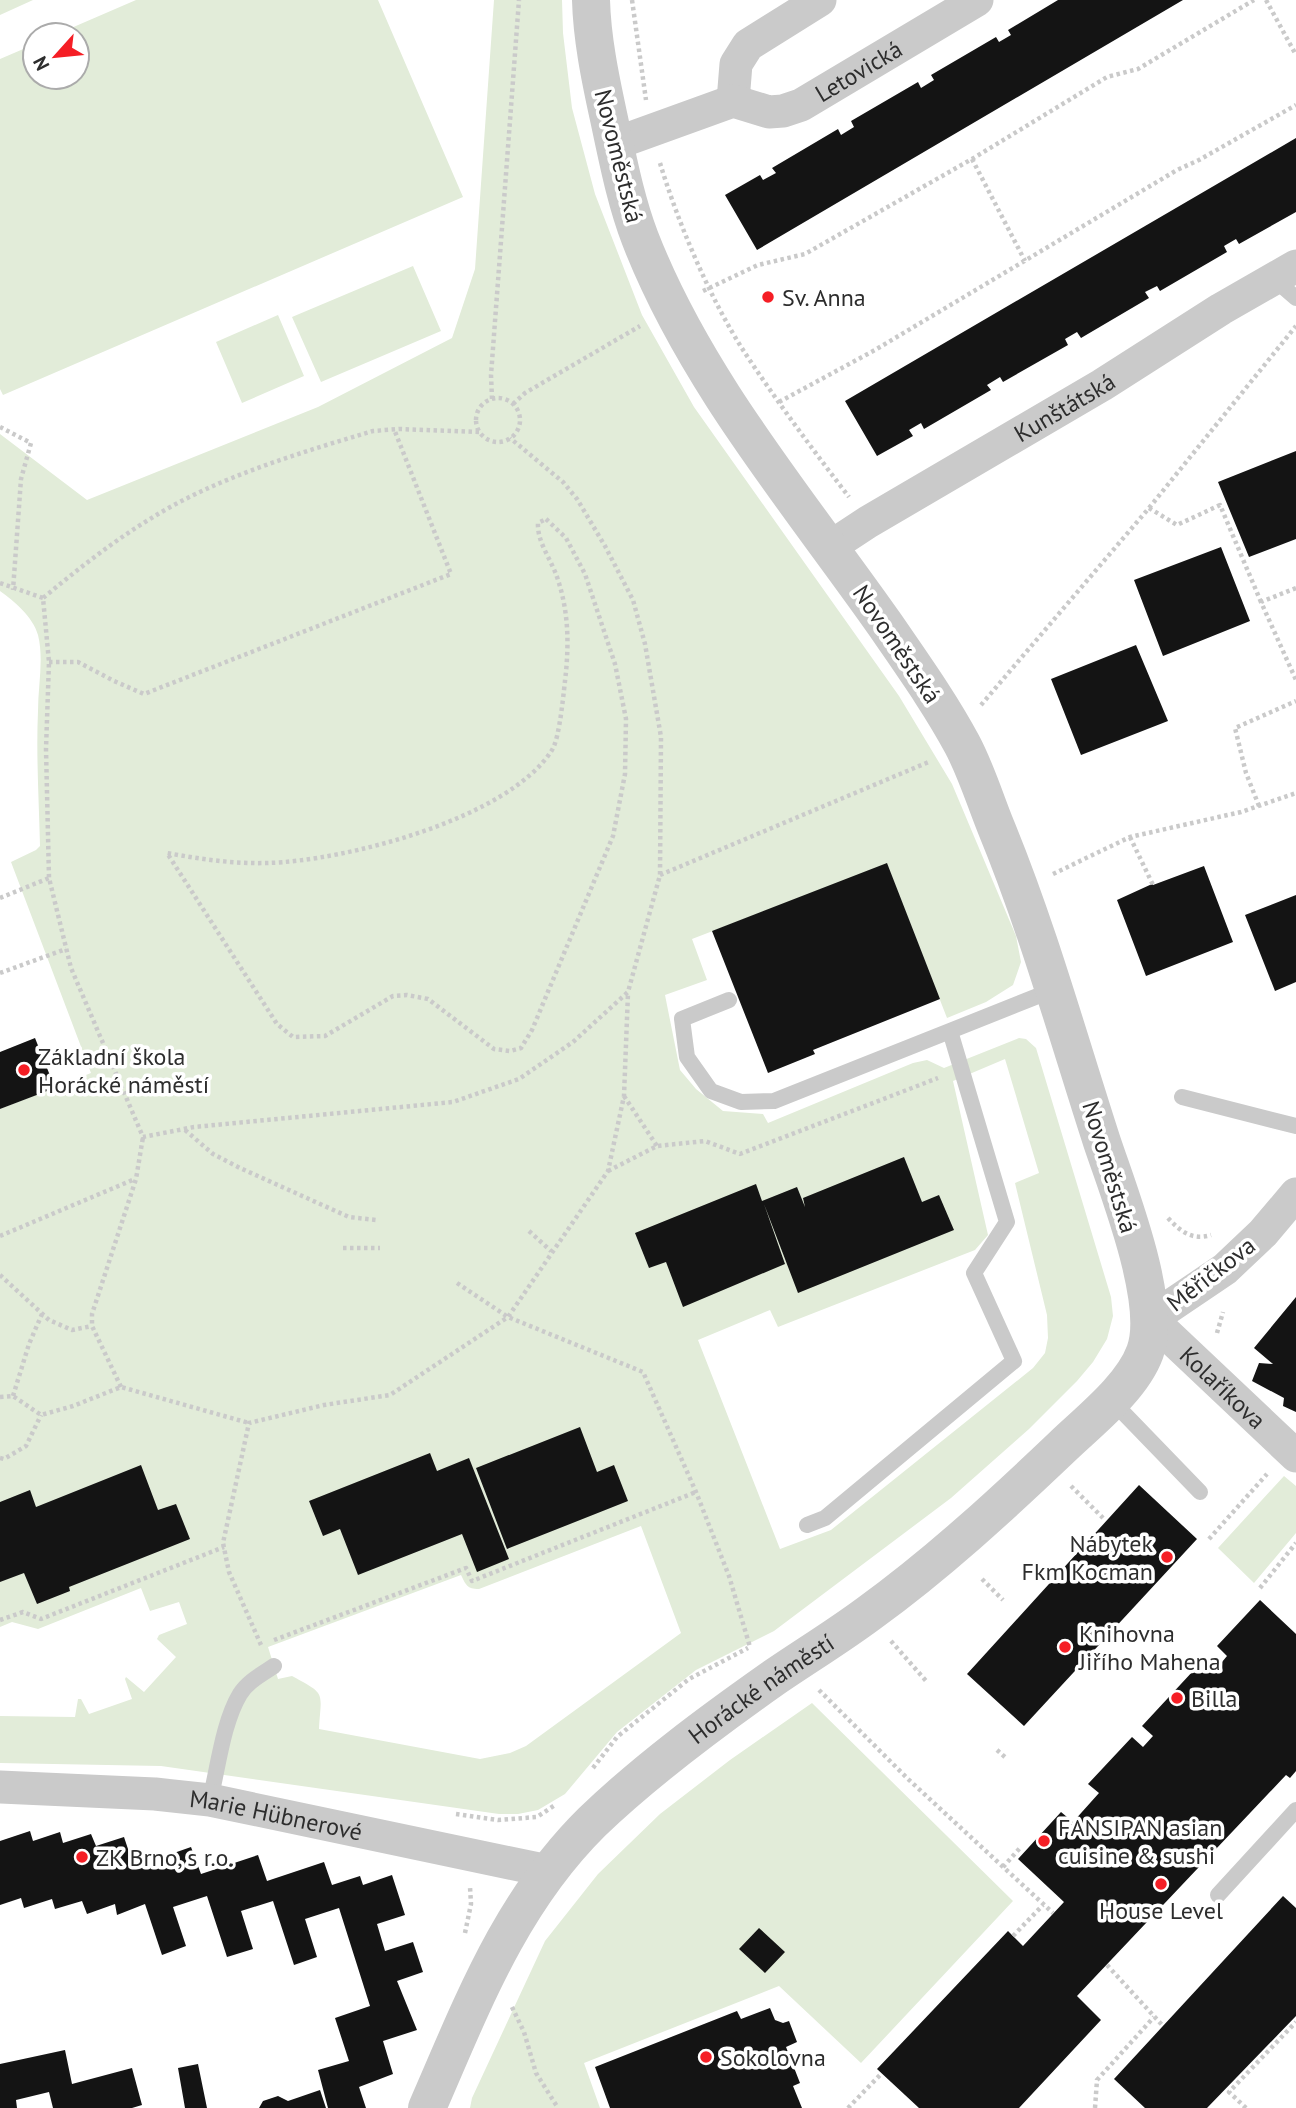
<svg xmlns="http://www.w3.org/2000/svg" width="1296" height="2108" font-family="'PT Sans',sans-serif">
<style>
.green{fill:#e2ecd9;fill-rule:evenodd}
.building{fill:#141414}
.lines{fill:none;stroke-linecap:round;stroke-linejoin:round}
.path{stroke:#cacaca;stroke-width:4.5;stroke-dasharray:3.5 3.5;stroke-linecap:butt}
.service{stroke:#cacaca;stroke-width:16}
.minor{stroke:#cacaca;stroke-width:33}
.tertiary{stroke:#cacaca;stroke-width:38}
.poi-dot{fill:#f51e25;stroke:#fff;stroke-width:2.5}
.labels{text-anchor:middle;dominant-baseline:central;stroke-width:7;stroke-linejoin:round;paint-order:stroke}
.street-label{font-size:24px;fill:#2d2d2d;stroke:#fff}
.poi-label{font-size:24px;fill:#2d2d2d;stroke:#fff;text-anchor:start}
</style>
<rect width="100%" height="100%" fill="#fff"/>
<path class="green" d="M0,0H33L0,15Z
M136,0H378L463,197L3,395L0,389V59L35,44V77H77V35H55Z
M494,0H562L563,33L572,108L595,194L642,315L694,407L899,696L952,784L1016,936L1021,962L1013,985L986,1002L947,1018L887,864L692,939L707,980L665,995L680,1070L696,1089L723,1111L763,1114L768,1123L913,1063L927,1060L944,1068L1019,1038L1026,1039L1036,1048L1111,1297L1113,1316L1107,1339L1093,1362L1077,1381L1029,1429L951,1498L774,1631L696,1670L617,1732L565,1794L538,1810L518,1814H499L161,1766L0,1763V1716L75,1717L78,1699H81L89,1714L132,1699L125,1679L126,1677L144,1692L176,1657L157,1639L159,1635L187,1624L179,1602L150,1611L141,1588L38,1629L12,1622L0,1627V1109L91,1073L11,862L36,850L40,846C39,801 36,756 38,711C38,686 44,659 38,635C33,617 14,601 0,591V434L87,500L318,407L452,338L475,269ZM1005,1059L1039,1173L1015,1183L1047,1315L1048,1338L1045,1353L1033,1368L831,1530L780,1549L698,1340L770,1310L778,1327L975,1250L988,1235L953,1081ZM641,1526L681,1633L526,1746L510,1753L480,1759L319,1729C321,1691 327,1695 292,1676L278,1679L268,1647L461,1575C466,1585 467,1589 479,1589Z
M413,266L441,331L321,382L292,317Z
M278,315L304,376L242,403L216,342Z
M1284,1476L1296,1486V1533L1254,1583L1218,1548Z
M812,1703L1013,1901L861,2063L779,1986L584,2063L600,2108H470L472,2098L545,1941L598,1874L660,1814L730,1760Z"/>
<path class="building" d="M1058,0H1183L757,250L725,195L760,175L763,180L776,173L772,168L838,129L841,135L854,127L851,121L918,82L921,88L934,80L931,75L996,37L999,42L1011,35L1008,30Z
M1296,138V212L1239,244L1236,239L1224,246L1227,252L1160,291L1157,286L1145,292L1149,298L1081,338L1077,332L1065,339L1068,345L1003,382L1000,377L987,385L991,390L924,429L921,423L909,430L913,436L877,456L845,401Z
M1296,451V539L1249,557L1218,482Z
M1221,547L1250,621L1163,656L1134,580Z
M1136,645L1168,721L1081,755L1051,679Z
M887,863L940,999L813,1050L815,1054L768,1073L712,931Z
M1204,866L1233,942L1146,976L1117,900L1152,884L1153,885Z
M1296,895V982L1275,991L1245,915Z
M35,1038L55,1088L0,1109V1052Z
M904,1157L922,1202L939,1195L954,1230L798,1293L764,1204L785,1264L683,1307L666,1262L649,1268L635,1233L756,1184L762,1201L797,1187L805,1207L803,1198Z
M1296,1297V1412L1283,1406L1284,1398L1252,1381L1259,1363L1273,1364L1254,1348Z
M580,1427L597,1472L614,1465L628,1501L507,1549L476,1468Z
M430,1453L437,1471L469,1458L509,1559L477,1572L462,1534L358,1575L340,1529L323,1536L309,1501Z
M141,1465L158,1510L176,1504L190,1539L69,1587L70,1591L37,1604L24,1573L0,1582V1502L30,1490L36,1507Z
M1139,1485L1197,1539L1024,1726L967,1674Z
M1260,1600L1296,1634V1771L1290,1778L1286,1775L1077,1996L1101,2020L1019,2108H919L877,2069L1008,1931L1023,1946L1064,1902L1018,1859L1061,1812L1073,1822L1099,1793L1088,1784L1132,1737L1143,1747L1153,1736L1142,1726L1206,1657L1217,1668L1227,1656L1217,1646Z
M30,1831L33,1841L60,1832L63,1843L91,1834L96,1846L124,1837L134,1867L191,1847L201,1874L258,1855L267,1881L324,1862L332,1885L360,1876L363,1885L392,1875L405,1915L377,1924L385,1951L413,1942L423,1972L397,1981L417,2030L383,2041L393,2074L359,2087L366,2108H328L318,2070L349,2061L335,2018L370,2006L339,1908L305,1919L317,1957L294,1965L273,1901L241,1911L253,1949L227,1957L207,1896L173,1907L186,1946L162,1955L145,1904L117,1915L115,1904L87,1914L82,1901L55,1909L52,1899L24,1908L21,1898L0,1905V1841Z
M1283,1896L1296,1908V2016L1207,2108H1145L1114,2079Z
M759,1928L785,1952L765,1973L739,1949Z
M770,2008L775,2020L783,2023L789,2021L797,2042L786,2047L800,2083L793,2086L802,2108H610L595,2067L737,2011L741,2019Z
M65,2050L72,2084L132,2068L142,2105L132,2108H53L49,2092L16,2100L17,2108H0V2064Z
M198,2064L207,2108H185L178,2068Z
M320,2090L326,2108H259L263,2101L278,2096L288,2101Z"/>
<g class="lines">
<path class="path" d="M632,0L646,100
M1266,0L1296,55
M972,159L1025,261
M660,163C678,223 711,301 745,353C778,403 813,450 849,497
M703,291L758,265L805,254L972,159L1107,77L1138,69L1254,0
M476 420a22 22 0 1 1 44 0a22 22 0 1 1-44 0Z
M492,399L491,375L519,0
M779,402L875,350L1177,170L1199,160L1296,105
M513,404L525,393L640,326
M0,427L31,443L21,479L13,590
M479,432L399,429L373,431C299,453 215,478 150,519C112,542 77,570 43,598L49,662L46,749L49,878L71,968L143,1137L194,1127L453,1102L519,1079L573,1042L628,992L660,875L661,737L645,644L633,600L605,546L577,499L563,482L510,438
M1149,508L1177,525L1220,505L1261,602
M546,519L566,538L585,574L615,664L626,719L625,774L613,836L532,1030L521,1048L510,1051L494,1049L428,999L407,995L393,996L325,1036L293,1037L277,1024L167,853C200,859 233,864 267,863C344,861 509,819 552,750C560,738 564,688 566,672C569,639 568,609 557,577C551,559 537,542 538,523Z
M0,583L43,598
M1296,588L1261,602L1296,680
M49,662H78L114,681L144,694L451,574L394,429
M981,705L1149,508L1296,326
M1259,806L1246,773L1235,728L1296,701
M1130,837L1153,885
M1053,874L1130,837L1241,812L1296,793
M660,875L931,761
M0,898L49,878
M0,973L66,949
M624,1096L657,1146
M185,1130L213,1154L240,1168L349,1217L376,1220
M608,1171L657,1146L705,1141L740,1154L938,1078
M1168,1218C1180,1231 1192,1241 1211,1235
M529,1231L551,1251
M0,1236L135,1179
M343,1248H380
M0,1275L49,1320L72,1330L92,1326
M457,1283L508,1317L643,1372L696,1492L729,1576L750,1647
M1217,1333L1223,1312
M121,1387L92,1326V1314L136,1179L143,1137
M13,1396L29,1344L42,1314
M0,1397L13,1396L41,1415L73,1406L121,1387L249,1423
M0,1458L4,1459L26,1446L41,1415
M1071,1486L1103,1518
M1209,1539L1267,1474
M982,1579L1003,1600
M1260,1588L1296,1543
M0,1620L23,1612L41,1619L224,1547
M274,1640L466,1568L472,1581L696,1492
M891,1641L927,1682
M261,1645L229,1572L223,1543L249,1423L324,1405L390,1395L508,1317L608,1171L624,1096L628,993
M819,1690L908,1779L1053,1913
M997,1750L1006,1758
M593,1768L617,1737L689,1679L748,1648
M456,1814L498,1820L537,1817L555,1805
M1003,1867L1020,1848
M465,1933L471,1904L470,1887
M1013,1936L1043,1905
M1107,1965L1163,2026
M512,2007L524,2032L536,2073L558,2108
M848,2108L882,2073
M1095,2108L1097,2080L1154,2017
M1246,2108L1229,2092L1296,2022"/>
<path class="service" d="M1274,279L1296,298
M729,1000L682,1019L687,1057L711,1091L741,1102L774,1101L1053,990
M1182,1097L1296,1126
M1111,1400L1200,1492
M807,1525L825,1518L1014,1361L974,1273L1007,1222L950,1031
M210,1800C218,1768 223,1722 240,1694C247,1682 262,1674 274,1666
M1218,1895L1296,1810"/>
<g class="minor">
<path d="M733,101L736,64L748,45L820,0"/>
<path id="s1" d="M614,144L733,101L769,112L783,111L801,105L977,0"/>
<path id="s2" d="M830,547L868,522L1102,385L1221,309L1296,266"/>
<path id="s3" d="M1296,1194L1263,1233L1225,1269L1151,1319L1296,1456"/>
<path id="s4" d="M0,1787L155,1794L210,1800L548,1871"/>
</g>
<path class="tertiary" id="s5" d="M427,2108C472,2005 510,1903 592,1822C646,1770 711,1722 772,1679C804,1657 837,1637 868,1614C937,1564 1000,1506 1062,1447C1089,1421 1132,1388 1145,1352C1163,1303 1119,1193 1102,1142C1068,1037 1038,929 996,827C985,800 976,770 962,744C940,703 912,664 886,626C799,502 695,380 640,238C625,199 617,155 608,114C600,77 592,38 591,0"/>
</g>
<g class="poi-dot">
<circle cx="768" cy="297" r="7"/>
<circle cx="24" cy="1070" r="7"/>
<circle cx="1167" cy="1557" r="7"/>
<circle cx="1065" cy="1647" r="7"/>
<circle cx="1177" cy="1698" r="7"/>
<circle cx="1044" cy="1841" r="7"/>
<circle cx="82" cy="1857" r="7"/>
<circle cx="1161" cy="1884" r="7"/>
<circle cx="706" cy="2057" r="7"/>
</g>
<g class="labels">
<g class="street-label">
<text stroke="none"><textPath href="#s1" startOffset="264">Letovická</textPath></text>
<text transform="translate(619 156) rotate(76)">Novoměstská</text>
<text stroke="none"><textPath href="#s2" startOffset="273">Kunštátská</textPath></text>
<text transform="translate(897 644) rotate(56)">Novoměstská</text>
<text transform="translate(1110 1167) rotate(73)">Novoměstská</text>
<text transform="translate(1211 1274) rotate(-38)">Měřičkova</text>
<text stroke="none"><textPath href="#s3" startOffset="292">Kolaříkova</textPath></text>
<text stroke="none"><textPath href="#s5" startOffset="548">Horácké náměstí</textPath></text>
<text stroke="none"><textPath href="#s4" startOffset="278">Marie Hübnerové</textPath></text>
</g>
<g class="poi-label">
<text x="782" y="297">Sv. Anna</text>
<text x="38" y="1056">Základní škola<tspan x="38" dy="28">Horácké náměstí</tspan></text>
<text x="1153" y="1543" text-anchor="end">Nábytek<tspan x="1153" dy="28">Fkm Kocman</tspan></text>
<text x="1079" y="1633">Knihovna<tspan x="1079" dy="28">Jiřího Mahena</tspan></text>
<text x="1191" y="1698">Billa</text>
<text x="1058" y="1827">FANSIPAN asian<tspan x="1058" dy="28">cuisine &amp; sushi</tspan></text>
<text x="96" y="1857">ZK Brno, s r.o.</text>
<text x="1161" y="1910" text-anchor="middle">House Level</text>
<text x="720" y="2057">Sokolovna</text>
</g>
</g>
<g transform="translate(56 56) rotate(243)"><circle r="33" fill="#ffffff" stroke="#ababab" stroke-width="2"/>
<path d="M0-5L12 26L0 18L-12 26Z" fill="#f51e25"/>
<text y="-10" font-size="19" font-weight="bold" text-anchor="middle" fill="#2d2d2d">N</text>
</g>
</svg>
